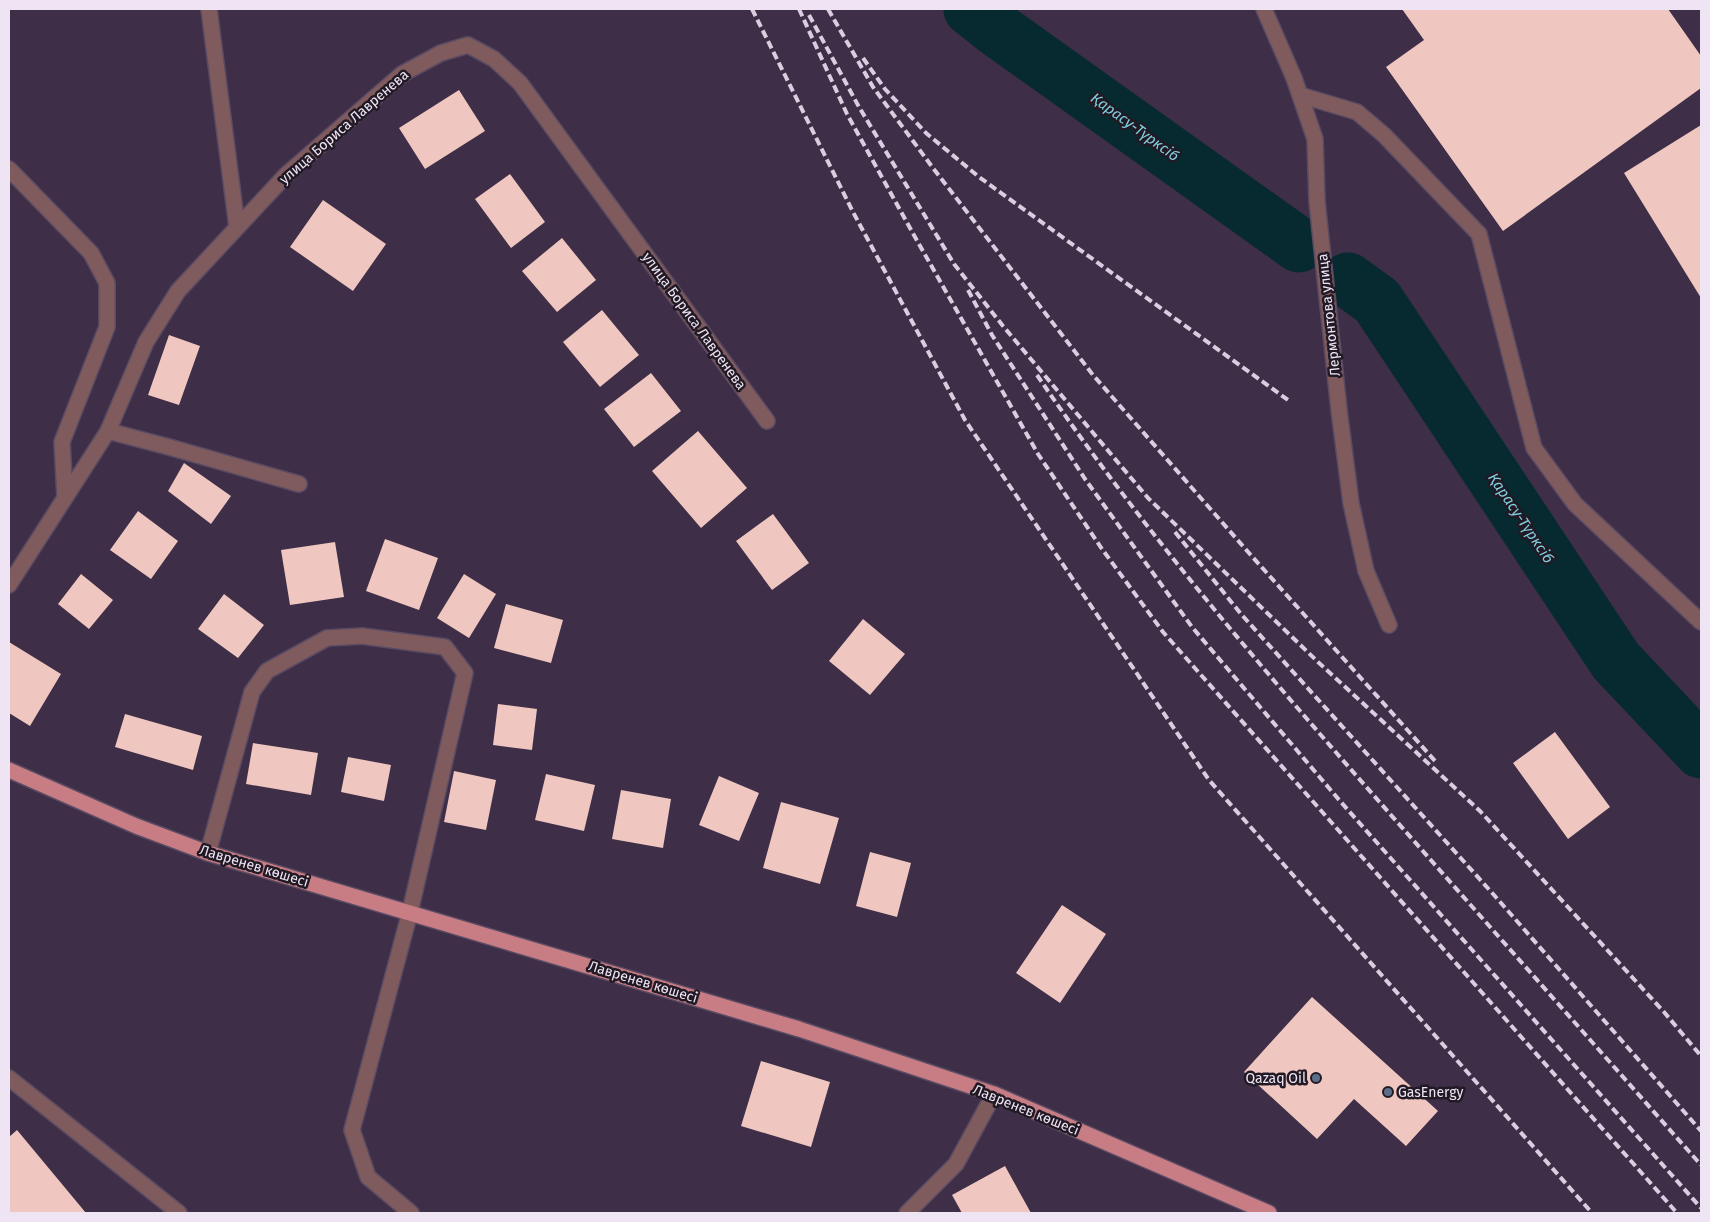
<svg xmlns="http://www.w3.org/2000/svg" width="1710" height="1222" font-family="'Fira Sans',sans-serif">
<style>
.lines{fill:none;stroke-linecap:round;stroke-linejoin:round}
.river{stroke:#072a30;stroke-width:55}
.building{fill:#f0c7c0}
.minor-casing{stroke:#5a4b63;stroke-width:18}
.major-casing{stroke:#5a4b63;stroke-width:18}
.minor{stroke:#805b5e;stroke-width:15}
.major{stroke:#c87d85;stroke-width:15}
.rail{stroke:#d9cee0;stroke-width:4;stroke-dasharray:8 4;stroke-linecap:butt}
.service-dot{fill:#5c6f8a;stroke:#211a25;stroke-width:2}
.labels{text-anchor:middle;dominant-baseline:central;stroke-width:5;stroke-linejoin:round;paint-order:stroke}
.street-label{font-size:14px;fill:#eee4f4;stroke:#211a25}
.poi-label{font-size:14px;fill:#eee4f4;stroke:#211a25;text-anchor:end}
.water-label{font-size:15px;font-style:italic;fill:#81d0df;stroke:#211a25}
</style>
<rect width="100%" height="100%" fill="#3e2e47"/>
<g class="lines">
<path class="river" d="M971,9L995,28L1299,245
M1348,280L1377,301L1616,661L1701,751"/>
</g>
<path class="building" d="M1402,9H1668L1701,56V88L1503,231L1386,67L1424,40Z
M459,90L485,131L425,169L399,128Z
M1701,125V298L1624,173Z
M510,174L545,222L511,248L475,199Z
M323,200L386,244L353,291L290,247Z
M562,238L596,280L557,312L522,271Z
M602,310L639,355L600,387L563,342Z
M169,335L200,346L179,405L148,395Z
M651,373L681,411L634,447L604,409Z
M698,431L747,488L701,528L652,471Z
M184,463L231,496L211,524L168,491Z
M138,511L178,541L151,579L110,550Z
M773,514L809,563L772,590L736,541Z
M385,539L438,558L419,610L366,591Z
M335,542L344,597L290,605L281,550Z
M81,574L113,600L89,629L58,604Z
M464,574L496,594L469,638L437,618Z
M224,594L264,625L238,658L198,629Z
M506,604L563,620L551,663L494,648Z
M863,619L905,654L870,695L829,661Z
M9,642L61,674L30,726L9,713Z
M498,704L537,709L532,750L493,745Z
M125,714L202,736L193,770L115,747Z
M1555,732L1610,807L1568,839L1513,763Z
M253,743L318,753L311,795L246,784Z
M348,757L391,765L384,801L341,792Z
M454,771L496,780L486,830L444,822Z
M546,774L595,785L584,831L535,820Z
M719,776L759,793L739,841L699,825Z
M621,790L671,799L663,848L612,839Z
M781,802L839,818L820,884L763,868Z
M870,852L911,863L897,917L856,906Z
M1062,905L1106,934L1060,1003L1016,973Z
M1312,997L1438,1111L1406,1146L1354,1099L1317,1139L1244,1072Z
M761,1061L830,1082L811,1147L741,1126Z
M17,1130L86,1213H9V1137Z
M1005,1166L1031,1213H962L952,1195Z"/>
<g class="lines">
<defs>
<path id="minor" d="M209,9L237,227
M1264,9L1294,78L1315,139L1317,201L1339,410L1351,503L1366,571L1389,625
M1300,95L1357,112L1384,135L1479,234L1534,448L1575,504L1701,622
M9,169L91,253L107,283V327L62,442L65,498
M108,431L169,447L299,484
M9,585L108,431L146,342L178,291L286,175L402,74L441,53L468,45L494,59L520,83L767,421
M208,853L252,692L267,671L327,638L362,636L445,647L465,673L410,912L352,1130L368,1177L411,1213
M9,1078L179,1213
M907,1213L956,1164L994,1094"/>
<path id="major" d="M9,770L136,826L208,853L799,1029L994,1094L1269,1213"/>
</defs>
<use href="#minor" class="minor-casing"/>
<use href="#major" class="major-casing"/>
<use href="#minor" class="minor"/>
<use href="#major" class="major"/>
<path class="rail" d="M752,9L853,212L965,420L1209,780L1592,1213
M799,9L847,114L915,237L1038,454L1102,549L1163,632L1677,1213
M828,9L873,87L933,168L1093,375L1249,553L1436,762
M809,15L859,107L954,264L1003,326L1148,498L1318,662L1480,811L1664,1012L1701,1056
M863,58L885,89L926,133L979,177L1288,400
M968,290L992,335L1085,479L1192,627L1340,801L1701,1208
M1037,375C1145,534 1271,679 1398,823C1499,937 1600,1051 1701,1165
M1175,532L1241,614L1494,895L1701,1131"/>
</g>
<g class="service-dot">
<circle cx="1316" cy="1078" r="5"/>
<circle cx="1388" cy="1092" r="5"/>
</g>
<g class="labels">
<g class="street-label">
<text transform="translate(344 127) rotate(-41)">улица Бориса Лавренева</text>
<text transform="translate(1329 315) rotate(-96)">Лермонтова улица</text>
<text transform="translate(694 321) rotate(54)">улица Бориса Лавренева</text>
<text transform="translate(254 866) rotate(17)">Лавренев көшесі</text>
<text transform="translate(643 982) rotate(17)">Лавренев көшесі</text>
<text transform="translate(1026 1110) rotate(22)">Лавренев көшесі</text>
</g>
<g class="poi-label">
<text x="1306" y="1078">Qazaq Oil</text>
<text x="1398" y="1092" text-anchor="start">GasEnergy</text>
</g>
<g class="water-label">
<text transform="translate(1135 127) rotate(36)">Қарасу-Түрксіб</text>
<text transform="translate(1521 518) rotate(56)">Қарасу-Түрксіб</text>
</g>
</g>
<rect width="1710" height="1222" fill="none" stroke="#eee4f4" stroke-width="20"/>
</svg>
